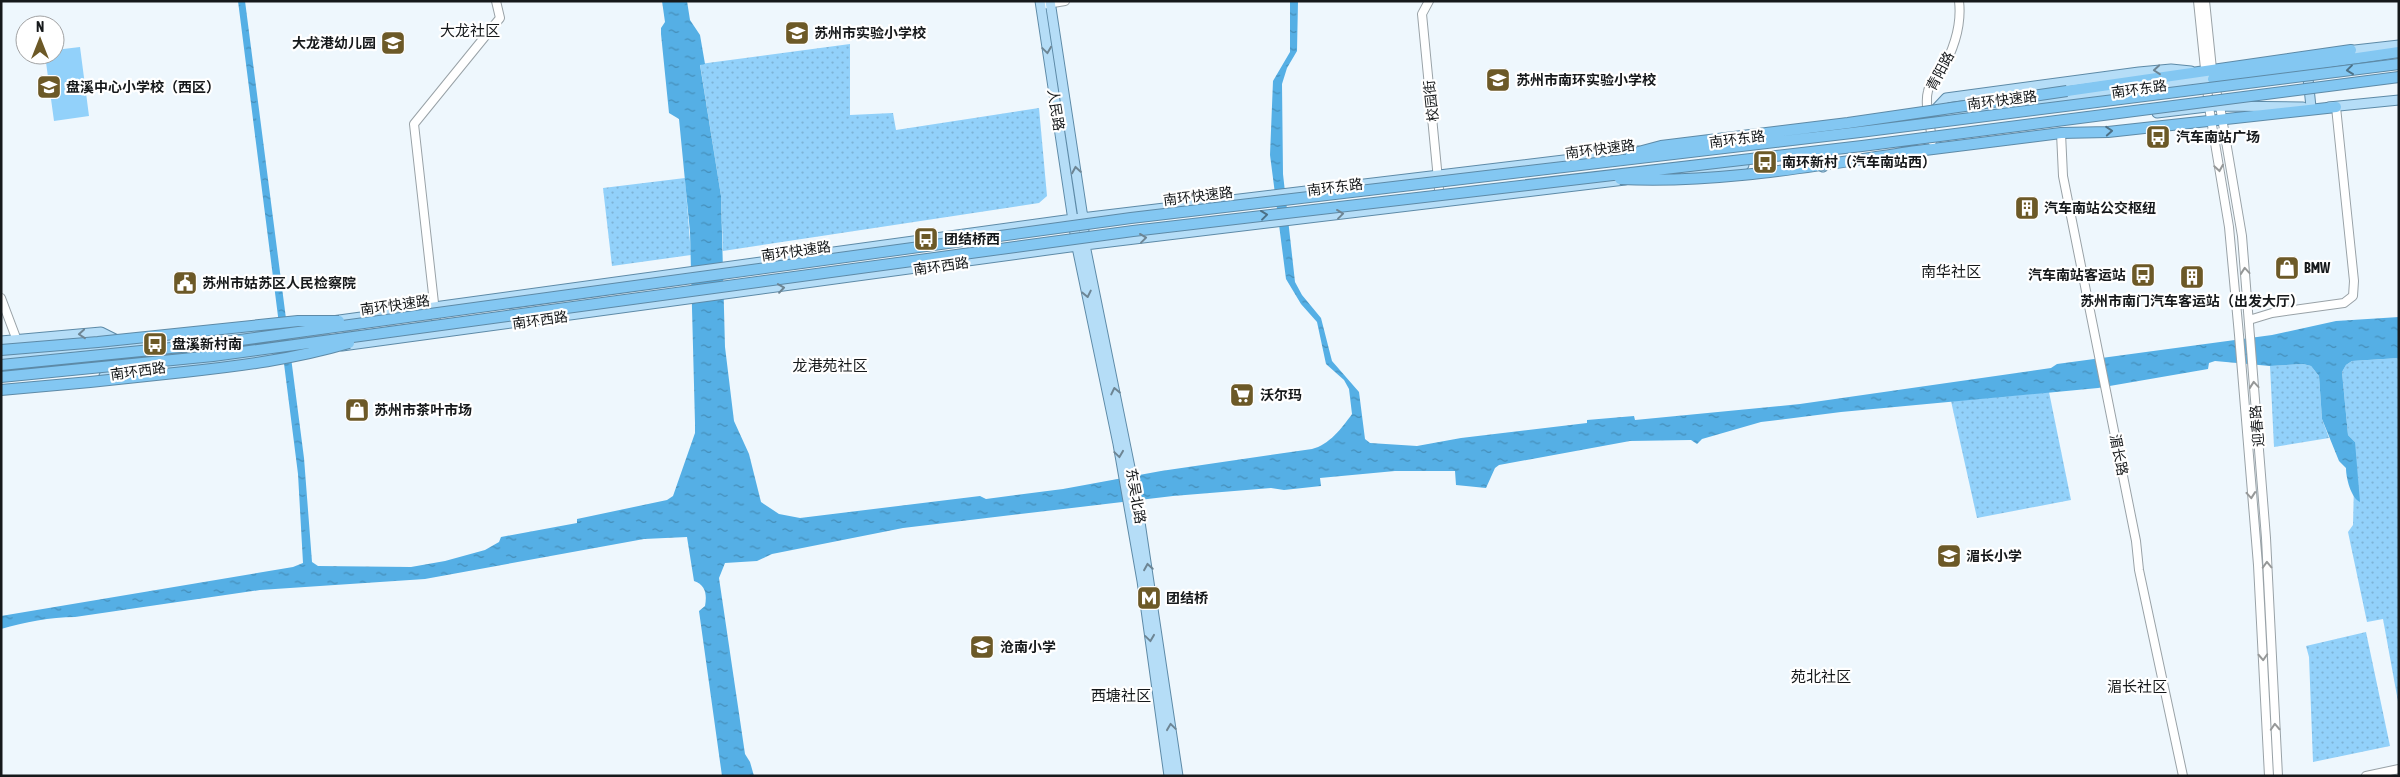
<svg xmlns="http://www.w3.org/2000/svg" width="2400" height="777" font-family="'Asap Condensed','Noto Sans SC',sans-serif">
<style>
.grass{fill:url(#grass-dots)}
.pitch{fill:#92d1fa}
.water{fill:url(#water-ripples)}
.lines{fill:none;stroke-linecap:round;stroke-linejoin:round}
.secondary-casing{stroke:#99a2a7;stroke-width:10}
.primary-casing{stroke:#5d8aa7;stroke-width:11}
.highway-casing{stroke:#5d8aa7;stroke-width:12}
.secondary{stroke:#fff;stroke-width:8}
.primary{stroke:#b5ddf7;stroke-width:9}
.highway{stroke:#83c7f2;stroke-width:10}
.highway-bridge-casing{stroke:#5d8aa7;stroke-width:12;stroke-linecap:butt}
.highway-bridge{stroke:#83c7f2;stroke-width:10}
.oneway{stroke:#6d8594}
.oneway2{stroke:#4c7086}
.oneway3{stroke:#969898}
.labels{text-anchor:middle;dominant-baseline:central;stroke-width:4.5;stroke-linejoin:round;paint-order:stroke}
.poi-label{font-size:14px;font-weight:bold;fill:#16191b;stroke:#fff;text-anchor:start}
.street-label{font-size:14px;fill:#16191b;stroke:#fff}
.neighbourhood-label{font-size:15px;fill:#16191b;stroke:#fff}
</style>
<defs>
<pattern id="grass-dots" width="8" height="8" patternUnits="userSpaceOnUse" patternTransform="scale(1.25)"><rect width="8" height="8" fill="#92d1fa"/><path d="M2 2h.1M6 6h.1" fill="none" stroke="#7db3d6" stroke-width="1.8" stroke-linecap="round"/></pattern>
<pattern id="water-ripples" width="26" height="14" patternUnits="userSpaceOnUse" patternTransform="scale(1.25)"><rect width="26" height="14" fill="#55afe5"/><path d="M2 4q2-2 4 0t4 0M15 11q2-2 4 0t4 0" fill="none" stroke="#458eb9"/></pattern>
</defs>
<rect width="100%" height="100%" fill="#eef7fd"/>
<path class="grass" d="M850,44V115L893,113L896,130L1039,108L1047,196L1039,203L723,251L721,196L700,64Z
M685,178L691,255L612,266L603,188Z
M2399,358V707L2383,619L2367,622L2348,532L2353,525L2355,442L2348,435L2342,372L2346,365L2352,361Z
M2303,364L2311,366L2319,376L2322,419L2329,438L2274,447L2270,366Z
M2049,392L2071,500L1977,518L1951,401Z
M2366,632L2390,746L2313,762L2309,657L2306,646Z"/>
<path class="pitch" d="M80,47L89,116L54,121L45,55H55V50Z"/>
<path class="water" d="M238,1H245L304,458L312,562L318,566L411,567L445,561L485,550L499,542L501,537L577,523V519L667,500L673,496L695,433V423L690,232L679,119L669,113L661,34V28L665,22L662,1H687L690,20L700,35L705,64L700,65L721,196L725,347L734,421L749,454L761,502L779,514L800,518L980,496L986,499L1063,489L1161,471L1312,449C1329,445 1342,428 1352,414L1349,389L1344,380L1326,364L1317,322L1301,304L1286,279L1270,155L1273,81L1290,52V1H1298L1297,51L1287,68L1282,84L1283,174L1295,282L1302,295L1321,318L1332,361L1359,392L1365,439L1370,443L1417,446L1461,438L1587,423V420L1634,416L1635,420L1800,404L2051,368L2057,364L2272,335L2336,321L2399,317V358L2352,361L2346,365L2342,372L2348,435L2355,442L2360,502C2351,498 2346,478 2346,468L2339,461L2322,419L2319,376L2311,366L2303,364L2270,366L2215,361L2209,363L2208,369L2098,388L1841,412L1761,422L1702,439L1697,444L1691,440L1630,441L1499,465L1495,468L1486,488L1456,485L1455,471H1395L1320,478L1321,486L1284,490L1271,488L1173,496L903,528L772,554L757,561L725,563L719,578L745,754L750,762L754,776H722L699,611L705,606C707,595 706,585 694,581L687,537L644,539L425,579L260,590L75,617C50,617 25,622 1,629V616L293,567L303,563L298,474Z"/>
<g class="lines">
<defs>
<path id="secondary" d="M1429,1L1422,14L1440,200
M2198,1L2209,107L2229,227L2239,335L2258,565L2269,776
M2205,1L2213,79L2220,106L2242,236L2266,538L2278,776
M1041,5L1065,1
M2061,133L2063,176L2136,541L2139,570L2183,776
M1932,141C1931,126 1924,105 1928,91C1929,84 1937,78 1941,72C1953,51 1962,26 1959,1
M1,298L18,343
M2249,320L2272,313L2344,303L2353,296L2354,281L2336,107
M437,330L414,124L500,18L496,1
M2366,776L2399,769"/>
<path id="primary" d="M1040,1L1077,247L1118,444L1142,581L1169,776
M1050,1L1083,218L1085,245L1137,502L1178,776
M2346,51L2399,45
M2307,69L2311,107
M2329,107L2399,100
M2157,113L2215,106L2303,107
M1931,114L1946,98L2139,72L2171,69L2191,71
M1934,115L2218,78
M1803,157L1823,167
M1656,176L1744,165
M332,321L1073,219L1638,151
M1,341L101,332L119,341
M342,346L1085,245L1625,180
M1,358L155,344L277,328
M104,376L282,354"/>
<path id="highway" d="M2213,79L2399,52
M2067,91L2351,50
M1917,151L2061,133L2108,132L2336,107"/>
</defs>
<use href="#secondary" class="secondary-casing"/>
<use href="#primary" class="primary-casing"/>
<use href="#highway" class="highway-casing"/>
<use href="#secondary" class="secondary"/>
<use href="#primary" class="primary"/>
<use href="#highway" class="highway"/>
<defs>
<path id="highway-bridge" d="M1631,154L1661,146L1848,123L2067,91
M1620,179C1719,184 1819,165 1917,151
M1,350L98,342L298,321H339
M1,365L211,344L1131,218L1860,132L2399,64
M1,377L213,356L1133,231L1862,146L2399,77
M1,390C62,385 123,379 184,372C241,366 294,359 349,343"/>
</defs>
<use href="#highway-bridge" class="highway-bridge-casing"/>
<use href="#highway-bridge" class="highway-bridge"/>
</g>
<defs><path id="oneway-chevron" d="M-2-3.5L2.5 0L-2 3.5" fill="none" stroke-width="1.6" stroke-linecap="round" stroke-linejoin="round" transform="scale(1.25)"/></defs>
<g class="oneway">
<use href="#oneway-chevron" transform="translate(1047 50) rotate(82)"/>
<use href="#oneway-chevron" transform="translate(2157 70) rotate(175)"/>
<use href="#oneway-chevron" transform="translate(1076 170) rotate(-99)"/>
<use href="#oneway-chevron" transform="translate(1340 214) rotate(-7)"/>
<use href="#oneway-chevron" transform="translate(1143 238) rotate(-7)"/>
<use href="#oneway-chevron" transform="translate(781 288) rotate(-8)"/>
<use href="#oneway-chevron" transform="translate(1087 294) rotate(78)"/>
<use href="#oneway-chevron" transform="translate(82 334) rotate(175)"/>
<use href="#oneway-chevron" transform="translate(1115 391) rotate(-102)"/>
<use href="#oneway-chevron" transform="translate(1119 454) rotate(82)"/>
<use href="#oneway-chevron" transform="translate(1148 567) rotate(-99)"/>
<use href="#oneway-chevron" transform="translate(1150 638) rotate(82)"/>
<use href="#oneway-chevron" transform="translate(1171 727) rotate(-98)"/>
</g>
<g class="oneway2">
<use href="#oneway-chevron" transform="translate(2350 70) rotate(173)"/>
<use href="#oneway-chevron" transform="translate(2109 131) rotate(-4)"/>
<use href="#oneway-chevron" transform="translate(1264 215) rotate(-7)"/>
</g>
<g class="oneway3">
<use href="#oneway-chevron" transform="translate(2219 168) rotate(81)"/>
<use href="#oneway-chevron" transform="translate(2245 271) rotate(-95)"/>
<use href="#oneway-chevron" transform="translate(2254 385) rotate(-95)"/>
<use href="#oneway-chevron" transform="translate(2251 495) rotate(85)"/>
<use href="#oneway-chevron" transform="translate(2267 565) rotate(-92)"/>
<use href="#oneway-chevron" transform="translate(2263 657) rotate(87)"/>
<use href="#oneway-chevron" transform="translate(2275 727) rotate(-93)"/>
</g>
<defs>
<symbol id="school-square" viewBox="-11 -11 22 22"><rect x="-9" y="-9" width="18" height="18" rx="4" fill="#6c5927" stroke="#fff"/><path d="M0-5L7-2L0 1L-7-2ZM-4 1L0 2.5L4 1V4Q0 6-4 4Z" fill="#fff"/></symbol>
<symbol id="bus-square" viewBox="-11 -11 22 22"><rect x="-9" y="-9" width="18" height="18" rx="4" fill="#6c5927" stroke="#fff"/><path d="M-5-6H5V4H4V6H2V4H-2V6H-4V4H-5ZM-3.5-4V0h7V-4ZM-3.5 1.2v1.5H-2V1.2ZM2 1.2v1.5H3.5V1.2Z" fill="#fff"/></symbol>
<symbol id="building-square" viewBox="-11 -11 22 22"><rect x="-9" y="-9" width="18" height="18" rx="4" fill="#6c5927" stroke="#fff"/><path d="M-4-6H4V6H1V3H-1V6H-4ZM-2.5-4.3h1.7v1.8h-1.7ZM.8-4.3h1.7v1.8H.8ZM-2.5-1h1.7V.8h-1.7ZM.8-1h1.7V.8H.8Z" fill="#fff"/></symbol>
<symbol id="shop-square" viewBox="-11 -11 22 22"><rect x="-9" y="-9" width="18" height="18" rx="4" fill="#6c5927" stroke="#fff"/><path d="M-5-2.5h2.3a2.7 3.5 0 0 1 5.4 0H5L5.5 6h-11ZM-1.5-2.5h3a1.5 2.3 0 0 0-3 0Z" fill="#fff"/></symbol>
<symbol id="civic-square" viewBox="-11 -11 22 22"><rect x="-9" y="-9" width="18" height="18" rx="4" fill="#6c5927" stroke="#fff"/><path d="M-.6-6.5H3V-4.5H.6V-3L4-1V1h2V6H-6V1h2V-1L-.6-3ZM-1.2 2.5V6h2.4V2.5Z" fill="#fff"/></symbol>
<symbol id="supermarket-square" viewBox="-11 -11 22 22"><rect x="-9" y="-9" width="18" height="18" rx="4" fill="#6c5927" stroke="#fff"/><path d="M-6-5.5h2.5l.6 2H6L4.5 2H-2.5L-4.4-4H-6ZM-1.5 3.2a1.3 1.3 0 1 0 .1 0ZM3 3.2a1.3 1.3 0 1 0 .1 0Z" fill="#fff"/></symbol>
<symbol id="metro-square" viewBox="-11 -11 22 22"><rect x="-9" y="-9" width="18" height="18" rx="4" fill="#6c5927" stroke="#fff"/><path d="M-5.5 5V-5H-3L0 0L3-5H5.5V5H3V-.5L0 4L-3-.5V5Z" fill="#fff"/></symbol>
</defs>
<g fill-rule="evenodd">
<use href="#school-square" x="783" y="19" width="28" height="28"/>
<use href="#school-square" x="379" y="29" width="28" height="28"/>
<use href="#school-square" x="1484" y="66" width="28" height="28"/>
<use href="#school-square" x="35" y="73" width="28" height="28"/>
<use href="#bus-square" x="2144" y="123" width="28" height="28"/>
<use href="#bus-square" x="1751" y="148" width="28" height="28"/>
<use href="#building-square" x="2013" y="194" width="28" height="28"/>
<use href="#bus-square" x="912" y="225" width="28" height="28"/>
<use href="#shop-square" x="2273" y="254" width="28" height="28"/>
<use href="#bus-square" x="2129" y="261" width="28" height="28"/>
<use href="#building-square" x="2178" y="263" width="28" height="28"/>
<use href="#civic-square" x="171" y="269" width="28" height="28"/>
<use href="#bus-square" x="141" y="330" width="28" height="28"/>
<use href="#supermarket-square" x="1228" y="381" width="28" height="28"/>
<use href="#shop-square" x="343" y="396" width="28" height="28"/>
<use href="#school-square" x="1935" y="542" width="28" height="28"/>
<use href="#metro-square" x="1135" y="584" width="28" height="28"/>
<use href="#school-square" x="968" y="633" width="28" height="28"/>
</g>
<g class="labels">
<g class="poi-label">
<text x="814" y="33">苏州市实验小学校</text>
<text x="376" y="43" text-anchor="end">大龙港幼儿园</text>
<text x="1516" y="80">苏州市南环实验小学校</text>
<text x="66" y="87">盘溪中心小学校（西区）</text>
<text x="2176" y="137">汽车南站广场</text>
<text x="1782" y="162">南环新村（汽车南站西）</text>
<text x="2044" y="208">汽车南站公交枢纽</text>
<text x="944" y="239">团结桥西</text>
<text x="2304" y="268">BMW</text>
<text x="2126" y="275" text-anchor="end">汽车南站客运站</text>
<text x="202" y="283">苏州市姑苏区人民检察院</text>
<text x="2192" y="301" text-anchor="middle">苏州市南门汽车客运站（出发大厅）</text>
<text x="172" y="344">盘溪新村南</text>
<text x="1260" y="395">沃尔玛</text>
<text x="374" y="410">苏州市茶叶市场</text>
<text x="1966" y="556">湄长小学</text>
<text x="1166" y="598">团结桥</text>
<text x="1000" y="647">沧南小学</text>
</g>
<g class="street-label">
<text transform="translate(1940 71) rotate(-62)">青阳路</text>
<text transform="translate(2139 89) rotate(-8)">南环东路</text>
<text transform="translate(2002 100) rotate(-7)">南环快速路</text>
<text transform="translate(1431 101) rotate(-96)">校园街</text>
<text transform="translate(1056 110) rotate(81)">人民路</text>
<text transform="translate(1737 139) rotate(-7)">南环东路</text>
<text transform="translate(1600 149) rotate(-7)">南环快速路</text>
<text transform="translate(1335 187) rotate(-7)">南环东路</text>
<text transform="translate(1198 196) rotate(-7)">南环快速路</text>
<text transform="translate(796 251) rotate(-8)">南环快速路</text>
<text transform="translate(941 266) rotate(-8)">南环西路</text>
<text transform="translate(395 305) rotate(-8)">南环快速路</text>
<text transform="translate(540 320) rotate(-8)">南环西路</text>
<text transform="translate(138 371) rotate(-8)">南环西路</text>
<text transform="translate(2257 426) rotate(-95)">迎春路</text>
<text transform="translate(2119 455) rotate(79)">湄长路</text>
<text transform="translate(1136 496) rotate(80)">东吴北路</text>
</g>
<g class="neighbourhood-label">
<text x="470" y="30">大龙社区</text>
<text x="1951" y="271">南华社区</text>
<text x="830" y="365">龙港苑社区</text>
<text x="1821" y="676">苑北社区</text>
<text x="2137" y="686">湄长社区</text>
<text x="1121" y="695">西塘社区</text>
</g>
</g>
<rect width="2400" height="777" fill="none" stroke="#16191b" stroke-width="5"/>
<g transform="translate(40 40)"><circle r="24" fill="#ffffff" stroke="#a2a3a4"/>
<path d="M0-4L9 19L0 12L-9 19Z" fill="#6c5927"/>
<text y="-8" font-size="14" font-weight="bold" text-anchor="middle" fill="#16191b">N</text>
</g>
</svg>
